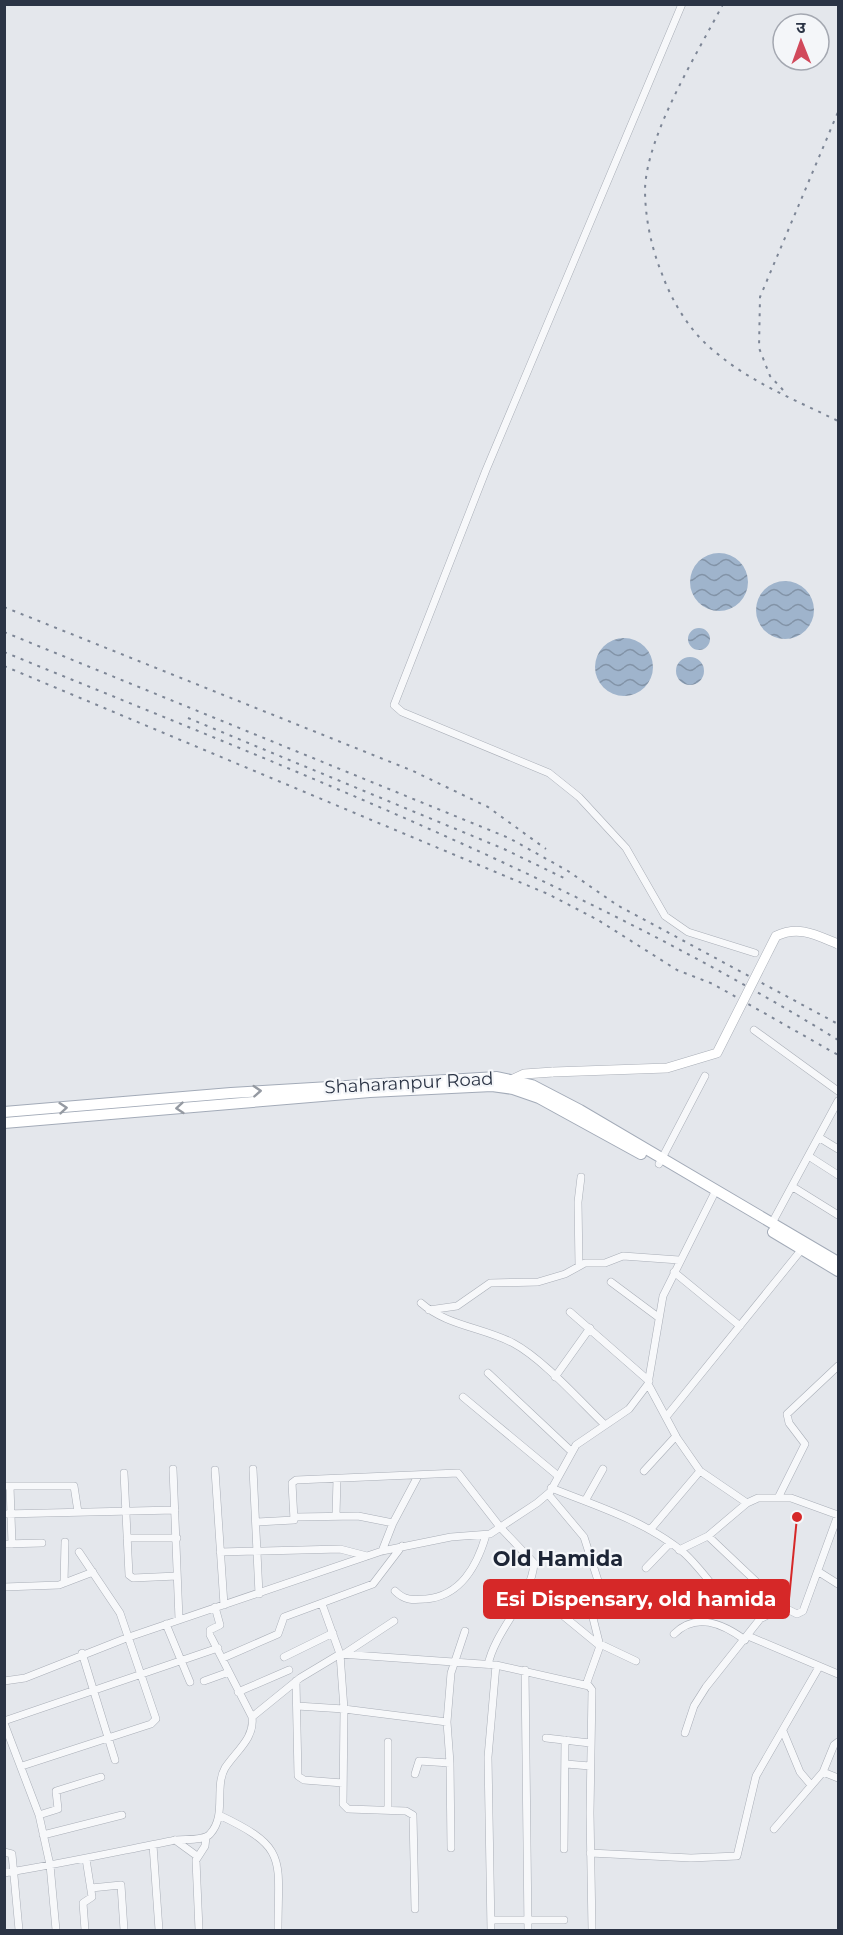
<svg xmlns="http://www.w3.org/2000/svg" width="843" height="1935" font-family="Montserrat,'Noto Sans Devanagari',sans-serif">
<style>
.water{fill:url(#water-waves)}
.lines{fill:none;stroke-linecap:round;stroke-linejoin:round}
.minor-casing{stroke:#a9aeb7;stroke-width:8}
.secondary-casing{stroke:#a9aeb7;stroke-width:10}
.primary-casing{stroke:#a3abb8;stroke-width:12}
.minor{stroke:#f7f8fa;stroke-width:7}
.secondary{stroke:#fff;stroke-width:9}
.primary{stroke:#fff;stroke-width:10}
.rail{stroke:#7d8696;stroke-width:2;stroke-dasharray:3 6;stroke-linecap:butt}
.secondary-bridge-casing{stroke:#a9aeb7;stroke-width:10;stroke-linecap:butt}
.secondary-bridge{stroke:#fff;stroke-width:9}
.oneway{stroke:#959aa2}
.labels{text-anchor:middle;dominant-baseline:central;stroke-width:4.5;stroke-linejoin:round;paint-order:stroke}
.street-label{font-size:18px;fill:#2b3445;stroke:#f4f6f9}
.quarter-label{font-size:21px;font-weight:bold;fill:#1d2536;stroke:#f4f6f9}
.leader{fill:none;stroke:#d62828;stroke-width:2}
.callout-dot{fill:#d62828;stroke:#f4f6f9;stroke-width:2}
.callout{fill:#d62828;stroke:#d62828;stroke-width:2}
.callout-label{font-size:20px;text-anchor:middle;font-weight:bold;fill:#fff}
</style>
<defs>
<pattern id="water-waves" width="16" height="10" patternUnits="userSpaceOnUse" patternTransform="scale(1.5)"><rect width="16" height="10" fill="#9fb4cc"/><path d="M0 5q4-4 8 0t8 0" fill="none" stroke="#8293a7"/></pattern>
</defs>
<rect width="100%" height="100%" fill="#e4e7ec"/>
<path class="water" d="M690 582a29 29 0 1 1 58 0a29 29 0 1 1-58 0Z
M756 610a29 29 0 1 1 58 0a29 29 0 1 1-58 0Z
M688 639a11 11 0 1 1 22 0a11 11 0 1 1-22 0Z
M595 667a29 29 0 1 1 58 0a29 29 0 1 1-58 0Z
M676 671a14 14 0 1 1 28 0a14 14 0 1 1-28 0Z"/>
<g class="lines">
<defs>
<path id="minor" d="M682,4L486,470L394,705L402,712L549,773L579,797L626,848L665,916L688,932L755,953
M754,1030L838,1091
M820,1138L838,1149
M810,1157L838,1175
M659,1164L705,1076
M793,1187L838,1215
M772,1223L838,1101
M579,1266L578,1202L581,1177
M674,1272L740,1326
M611,1282L658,1317
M421,1303C447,1326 482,1327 513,1343C543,1359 580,1401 605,1425
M429,1310L457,1306L490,1283L538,1282L565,1274L585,1263H605L623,1256L679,1260
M570,1312L649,1381
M488,1373L571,1451
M555,1377L590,1328
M648,1384L677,1438L700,1471L747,1503
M463,1397L557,1475
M666,1417L802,1249
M173,1469L179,1619
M253,1469L259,1594
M215,1470L224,1605
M644,1471L676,1436
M124,1473L129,1575L133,1578L177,1576
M4,1486H74L78,1512
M10,1486L12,1544
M551,1488C597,1506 645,1521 683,1552C701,1568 715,1590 731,1608
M548,1494L584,1537L601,1590L593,1618L600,1646L586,1685
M779,1496L805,1444L789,1423L787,1414L838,1366
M585,1501L603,1469
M4,1514L175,1510
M336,1515L337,1479
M296,1517L358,1516L393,1523
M257,1522L294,1520L292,1483L296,1480L458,1473L500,1527L534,1563C532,1598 495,1630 488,1665
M650,1530L700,1471
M127,1538H177
M4,1544L42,1543
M679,1550L708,1536L747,1503L758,1498H791L838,1515
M382,1551L393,1523L418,1476
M220,1552L340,1549L367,1556
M646,1568L669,1544
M819,1572L838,1584
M64,1583L65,1542
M4,1587L59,1585L93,1572
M395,1591C405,1601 413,1600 426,1599C461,1596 477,1566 486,1535
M520,1598L544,1611L555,1609L600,1646
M322,1604L340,1654L344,1709L343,1804L348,1809L406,1811L413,1815L415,1909
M783,1607L797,1614L803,1611L838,1515
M166,1624L190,1682
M674,1634C696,1612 722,1623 745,1640
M748,1636L838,1674
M600,1644L636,1661
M82,1653L115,1760
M344,1654L394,1621
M284,1657L333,1633
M223,1658L278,1634L284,1617L373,1584L402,1546
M525,1670L528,1930
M4,1681L25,1678L129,1637L382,1551L451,1537L490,1534L537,1503L550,1492L576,1445L629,1409L648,1384L663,1296L716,1190
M204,1681L229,1672
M296,1681L298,1776L304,1780L343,1783
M238,1692L289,1670
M297,1706L344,1709L447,1722
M252,1717L300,1678L340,1654L496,1665L589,1686L592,1690L590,1813L592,1930
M4,1721L218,1648
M4,1723L39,1815L50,1865L56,1930
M783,1731L800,1772L811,1785
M685,1733L694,1706L706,1687L760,1619L783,1607L708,1536
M546,1738L590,1743
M566,1764L590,1766
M22,1766L151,1724L156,1719L120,1613L79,1552
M823,1772L838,1778
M415,1774L419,1761L450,1763
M388,1810V1742
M39,1815L58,1809L56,1791L101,1777
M219,1815C289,1848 278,1858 278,1930
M774,1829L823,1772L834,1745L838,1742
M43,1835L122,1815
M175,1840L197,1856
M153,1845L159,1930
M451,1848L450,1763L447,1722L451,1673L465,1631
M564,1849L565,1740
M4,1852L12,1854L19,1930
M590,1853L691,1858L737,1856L756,1776L819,1667
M4,1873C60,1864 115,1852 171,1841C181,1838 203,1842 210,1834C227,1816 214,1787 225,1768C236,1751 255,1738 252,1717L210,1635V1630L220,1625L215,1607
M91,1888L121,1885L124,1930
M491,1920H564
M85,1930L83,1903L92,1897L86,1859
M199,1930L196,1860L205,1846L206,1837
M491,1930L488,1757L496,1665"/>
<path id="secondary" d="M507,1082L524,1074L553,1072"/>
<path id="primary" d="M4,1112L231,1093L497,1077L532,1085L580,1110L838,1262
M4,1123L370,1092L492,1086L513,1089L539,1098L641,1154
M773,1232L838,1271"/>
</defs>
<use href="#minor" class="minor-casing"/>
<use href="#secondary" class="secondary-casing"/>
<use href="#primary" class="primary-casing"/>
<use href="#minor" class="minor"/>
<use href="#secondary" class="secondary"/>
<use href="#primary" class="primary"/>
<path class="rail" d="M723,4C697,54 647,134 645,189C645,217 651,247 662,274C673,304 692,335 719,355C754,384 798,401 838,421
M783,390L770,376L759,348L760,297L838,112
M4,607L413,771L488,807L546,849
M4,632L509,838L568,871L617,905L838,1024
M4,652C288,768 577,879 838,1040
M4,666L548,894L598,920L677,970L713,984L838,1055
M188,718L504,849L566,879"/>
<defs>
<path id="secondary-bridge" d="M553,1072L667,1068L717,1053L776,936C799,925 816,935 838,944"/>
</defs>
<use href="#secondary-bridge" class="secondary-bridge-casing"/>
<use href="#secondary-bridge" class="secondary-bridge"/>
</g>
<defs><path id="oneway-chevron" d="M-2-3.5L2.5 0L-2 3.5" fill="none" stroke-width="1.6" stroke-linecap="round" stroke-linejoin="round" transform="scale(1.5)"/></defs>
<g class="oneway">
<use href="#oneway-chevron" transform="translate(257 1091) rotate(-4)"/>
<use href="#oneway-chevron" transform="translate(63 1108) rotate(-5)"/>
<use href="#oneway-chevron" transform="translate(180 1108) rotate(175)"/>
</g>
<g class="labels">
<g class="street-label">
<text transform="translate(409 1083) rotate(-3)">Shaharanpur Road</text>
</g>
<g class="quarter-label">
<text x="558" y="1558">Old Hamida</text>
</g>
</g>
<path class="leader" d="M797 1517L789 1599"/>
<circle class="callout-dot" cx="797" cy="1517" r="6"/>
<rect class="callout" x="484" y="1580" width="305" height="38" rx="6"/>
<g class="callout-label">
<text x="636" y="1606">Esi Dispensary, old hamida</text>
</g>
<rect width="843" height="1935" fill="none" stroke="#2b3445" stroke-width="12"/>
<g transform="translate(801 42) rotate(359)"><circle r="28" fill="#f4f6f9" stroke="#a4a8b1" stroke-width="1.5"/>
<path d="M0-4.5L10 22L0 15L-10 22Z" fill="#d1495b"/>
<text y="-9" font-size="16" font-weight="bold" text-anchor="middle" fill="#2b3445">उ</text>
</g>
</svg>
